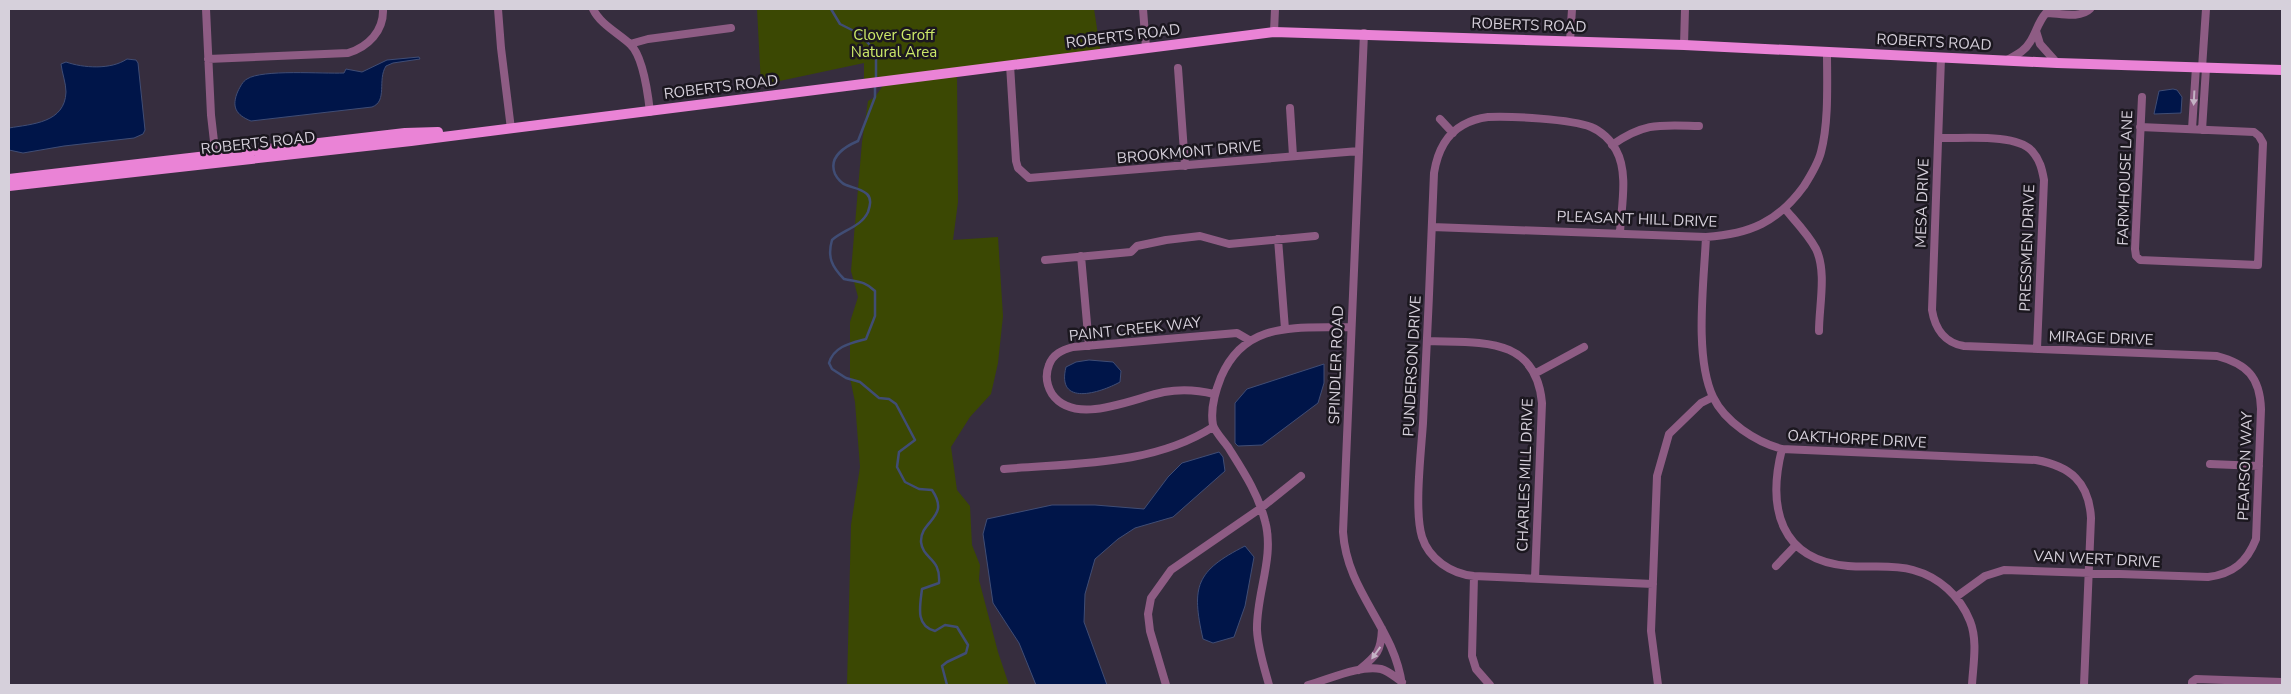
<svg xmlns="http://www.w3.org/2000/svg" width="2291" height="694" font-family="'Nunito Sans',sans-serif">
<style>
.green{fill:#3b4803}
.water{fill:#001549;stroke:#404d75}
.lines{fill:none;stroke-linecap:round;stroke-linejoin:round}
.stream{stroke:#404d75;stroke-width:2.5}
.minor{stroke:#8e5c84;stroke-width:8}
.major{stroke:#ea83d6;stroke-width:10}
.oneway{fill:#c4b3c5}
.labels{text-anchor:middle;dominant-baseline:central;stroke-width:5;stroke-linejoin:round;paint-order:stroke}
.street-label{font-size:15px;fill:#d6d0db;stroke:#1b171f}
.park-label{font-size:15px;fill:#cdea69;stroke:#1b171f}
</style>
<rect width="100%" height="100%" fill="#362d3e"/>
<path class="green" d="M757,9H1094L1101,54L957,72L958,202L953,240L998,237L1003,316L998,363L991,394L970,417L951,447L957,490L970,506L972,545L980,565L979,580L998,652L1009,685H847L851,525L860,467L855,402L850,378V322L858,297L851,271L862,142L868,101L875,97L886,81L864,84V63L761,85Z"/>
<path class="water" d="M419,57L420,59L393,63L386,66C377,80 388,101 372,107L251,121C236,115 231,107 238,91C240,87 243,81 247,79C262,69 323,74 344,73L346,69L362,72L387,60Z
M127,59L136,60L138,63L145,130L143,134L134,138L64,146L23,153L9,150V128C32,124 65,123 66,92C66,83 62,73 61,64L66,62C83,68 111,70 127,59Z
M2173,89L2177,90L2182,97L2181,113L2154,114L2159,91Z
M1089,360L1113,362L1121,371L1120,382C1100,393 1056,407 1066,367L1076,362Z
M1324,364V383L1318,403L1262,445L1238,446L1235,443V403L1247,389Z
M1219,452L1223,457L1225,471L1173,517L1135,528L1118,539L1095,559L1085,594L1084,622L1107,685H1036L1019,643L993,603L983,534L987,519L1052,505H1095L1144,509L1168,477L1182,463Z
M1245,546L1254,557L1245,606L1234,637L1213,643L1203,639C1191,586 1196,571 1245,546Z"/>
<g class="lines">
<path class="stream" d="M831,9L840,24L860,34L876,52V78
M875,84V97L858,141C844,147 828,157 835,174C837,178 842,184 846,185C853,188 860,188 867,194C872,199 870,206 868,212C861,227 843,230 832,240C827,257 832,267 844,279C858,282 865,281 875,291V316L866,339C851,343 834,346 829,363L832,369L846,378L860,382L879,398L889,399L896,404L915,440L899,452L897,467L905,482L919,489L932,490C951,518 920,520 921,542C923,560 941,557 939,583L922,589C920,606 915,626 935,631L945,625L957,627L968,645L966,653L947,662L942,666L947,685"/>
<path class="minor" d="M206,9L211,115L216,159
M498,9L501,48L511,129
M593,9C600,24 618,33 630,44C643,56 648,94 650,112
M1143,9L1146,48
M2036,31L2040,44L2057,63
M1274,32L1275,9
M1364,33L1343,532C1347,593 1394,626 1402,685
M1570,41L1572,9
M630,44L648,39L731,28
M1684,45L1685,9
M1941,58L1932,310C1935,329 1945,343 1964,346L2217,356C2247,364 2260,377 2261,409L2256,539C2247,562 2233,574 2208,577L2004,570L1985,576L1956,597
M208,59L348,53C368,47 384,31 383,9
M2007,60C2016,55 2025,51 2030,42C2036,33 2038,22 2046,13C2059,13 2080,19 2090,9
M1010,65L1016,161L1018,168L1029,178L1359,151
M1178,68L1185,166
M2202,68L2206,9
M1290,108L1293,156
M1440,119L1453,133
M2140,127L2254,132L2259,136L2263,143L2258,265L2140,260L2136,256L2135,249L2142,97
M2192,129L2196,67
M2202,130L2206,68
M1939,138C1962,139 2016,133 2032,151C2040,160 2042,169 2044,180L2037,349
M1612,145C1645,122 1660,125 1699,126
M1785,209C1796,222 1808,234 1816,249C1827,272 1819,306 1819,331
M1432,227L1706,237C1750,234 1778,222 1804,186C1811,175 1818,164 1821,152C1829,122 1827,82 1827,51
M1620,233C1621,208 1629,173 1616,150C1611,140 1601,131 1591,127C1571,119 1511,116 1488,117C1480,118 1470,121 1463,125C1445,135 1437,154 1434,173C1431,256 1427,340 1423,423C1421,453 1414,511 1422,537C1429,559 1451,574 1474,576L1653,584
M1706,237C1704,282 1694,356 1713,397C1725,422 1756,442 1782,449L2036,460C2070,466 2089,482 2091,518L2084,685
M1278,239L1285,329
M1081,256L1089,346
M1045,260L1131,252L1137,246L1166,240L1200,236L1229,244L1315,236
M1427,341C1479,343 1536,335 1542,403L1535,578
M1536,373L1584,347
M1214,394C1198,390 1181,389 1164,392C1133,398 1075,427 1052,394C1046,384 1045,375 1049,365C1053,354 1062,350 1073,347L1237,333L1249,340
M1782,449C1767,508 1780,560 1848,566C1870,568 1892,564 1913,570C1939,577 1960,596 1970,621C1978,641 1973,665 1972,685
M2210,464L2259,466
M1004,469C1074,463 1152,466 1213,427
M1776,566L1796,545
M1474,576L1472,656L1476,669L1490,685
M1359,670C1377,655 1381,652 1382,629
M1166,685L1150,631L1148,614L1151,598L1171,570L1261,508L1301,476
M1269,685C1264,667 1258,649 1257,630C1256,594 1275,557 1265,521C1258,493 1243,471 1228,447C1224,441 1215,432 1213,425C1210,409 1215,392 1221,377C1246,319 1298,329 1351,327
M1308,685C1330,679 1359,665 1381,669C1389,671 1396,678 1402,682
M1658,685L1651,631L1657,476L1669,434L1701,403L1713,397
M2192,685V682L2196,679L2282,682"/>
<path class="major" d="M9,179L405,133L438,132
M9,186L411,141L1274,32L1684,45L2057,63L2282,70"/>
</g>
<defs><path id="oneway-solid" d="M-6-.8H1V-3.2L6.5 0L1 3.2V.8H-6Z" transform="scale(1.25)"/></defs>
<g class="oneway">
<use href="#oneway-solid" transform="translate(2194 98) rotate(93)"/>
<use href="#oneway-solid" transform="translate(1376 653) rotate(126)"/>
</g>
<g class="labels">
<g class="street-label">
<text transform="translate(1529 25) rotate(2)">ROBERTS ROAD</text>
<text transform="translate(1123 36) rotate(-7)">ROBERTS ROAD</text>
<text transform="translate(1934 42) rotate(3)">ROBERTS ROAD</text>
<text transform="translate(721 87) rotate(-7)">ROBERTS ROAD</text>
<text transform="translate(258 143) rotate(-6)">ROBERTS ROAD</text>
<text transform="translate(1189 152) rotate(-5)">BROOKMONT DRIVE</text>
<text transform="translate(2125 178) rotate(-88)">FARMHOUSE LANE</text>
<text transform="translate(1922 203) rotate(-88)">MESA DRIVE</text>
<text transform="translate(1637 219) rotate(2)">PLEASANT HILL DRIVE</text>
<text transform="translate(2027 248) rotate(-88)">PRESSMEN DRIVE</text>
<text transform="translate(1135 329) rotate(-6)">PAINT CREEK WAY</text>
<text transform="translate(2101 338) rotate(2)">MIRAGE DRIVE</text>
<text transform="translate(1336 365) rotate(-88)">SPINDLER ROAD</text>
<text transform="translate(1412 366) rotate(-87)">PUNDERSON DRIVE</text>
<text transform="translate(1857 439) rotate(3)">OAKTHORPE DRIVE</text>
<text transform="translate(2245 466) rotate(-88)">PEARSON WAY</text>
<text transform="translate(1525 475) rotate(-88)">CHARLES MILL DRIVE</text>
<text transform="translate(2097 559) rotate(3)">VAN WERT DRIVE</text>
</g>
<g class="park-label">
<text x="894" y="35">Clover Groff<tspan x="894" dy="17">Natural Area</tspan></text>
</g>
</g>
<rect width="2291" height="694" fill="none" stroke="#d6d0db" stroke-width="20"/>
</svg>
